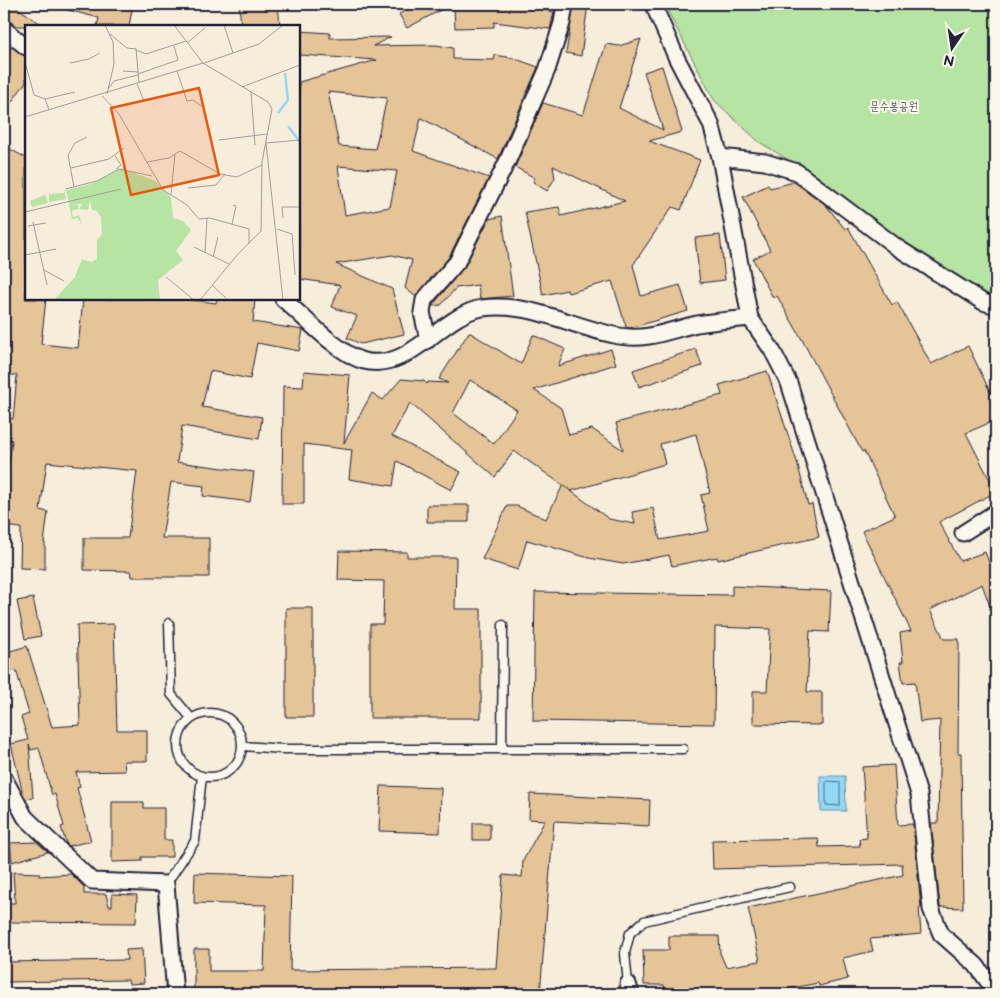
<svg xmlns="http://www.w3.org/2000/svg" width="1000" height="998" font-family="'Balsamiq Sans','Poor Story',sans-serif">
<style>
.green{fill:#b6e4a2;stroke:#6c836e}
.water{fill:#93d9f5;stroke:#6690ab}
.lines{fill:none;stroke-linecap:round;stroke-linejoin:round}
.shore{stroke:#4f6b85;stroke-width:1}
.building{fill:#e5c497;stroke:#22223b;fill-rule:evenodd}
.lane-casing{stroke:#22223b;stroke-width:11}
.street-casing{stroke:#22223b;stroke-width:19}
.lane{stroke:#fbf7ec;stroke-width:8}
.street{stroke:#fbf7ec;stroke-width:15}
.labels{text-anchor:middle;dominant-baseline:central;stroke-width:4;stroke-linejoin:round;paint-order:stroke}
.park-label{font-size:12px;fill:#4e5c5a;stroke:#fbf7ec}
.inset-river{fill:none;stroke:#93d9f5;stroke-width:2.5}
.inset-road{fill:none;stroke:#a29c9b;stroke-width:1}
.view{fill:#e8590c;fill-opacity:0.15;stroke:#e8590c;stroke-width:2.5}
.inset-edge{fill:none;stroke:#22223b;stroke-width:2.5}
</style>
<rect width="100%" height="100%" fill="#f7eddb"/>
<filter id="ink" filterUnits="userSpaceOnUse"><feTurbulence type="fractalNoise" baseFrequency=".02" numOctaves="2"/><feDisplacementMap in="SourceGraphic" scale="10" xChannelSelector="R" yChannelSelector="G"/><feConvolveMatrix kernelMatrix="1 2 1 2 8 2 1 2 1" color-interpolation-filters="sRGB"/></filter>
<g filter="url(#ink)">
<path class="green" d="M664,4H996V306L906,255L853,205L802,168L759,142L714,100Z"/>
<path class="water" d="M820,776H845L846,811H821Z"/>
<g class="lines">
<path class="shore" d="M828,781L840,782V806L826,805V783Z"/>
</g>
<path class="building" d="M4,4H12L44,26H17L4,18Z
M65,4H133L129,26H97L99,18L64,9Z
M239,4H278L280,26H241Z
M419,4H452L407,28L399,14Z
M454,4H509L554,12L550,29L494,22V27L455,28Z
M574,4H588L581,56L566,53Z
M299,31L330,33V38L391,37L373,46L436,45L453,48V59L494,60L495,55L513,58L538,67L498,159L421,118L413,151L489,178L449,257L416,297L405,288L412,260L392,255L336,264L392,289L404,334L361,344L347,338L357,316L332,307L340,285L299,279V82L377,60L299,55ZM328,92L387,98L375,149L339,146ZM338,166L397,171L390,207L345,215Z
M641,39L619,108L663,130L644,72L662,66L682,132L649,141L700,160L681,210L672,207L633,265L641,296L680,285L688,311L630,328L626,327L612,281L568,293L567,290L543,295L525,212L559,207L561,216L625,201L553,166L555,178L547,191L533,182L535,178L515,167L543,103L583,115L606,44L619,46Z
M12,47L26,56V82L4,113V58Z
M10,149L26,158V299H46L41,344L78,348L83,299H185L216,303L217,299H255L253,322L303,330L299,351L257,343L250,379L210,371L202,407L262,417L259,439L182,426L177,462L254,472L250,502L203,496L204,486L171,482L162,538H209V577H132L131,571L84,570V538H128L137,471L47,462L40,510L48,512L44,543H45V569L20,568L21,528L4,526V502L12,440L4,438V417L13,419L17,375H4V160Z
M794,182L825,204L845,229L848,227L892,305L897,302L931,364L968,346L996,404V420L966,433L996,492L939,522L960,561L985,552L990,565L996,563V618H994L982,584L930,610L944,639H959L958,753H961L963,908L940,907L931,823H938L940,720L920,722L915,682L903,683L900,662H903L900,633L911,631L862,531L895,516L864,451L862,452L799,334L777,296L773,298L753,259L770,250L743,197L768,185L770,188Z
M502,216L513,296L480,299L478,285L456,288L441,305L432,306L465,266L489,219Z
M720,235L725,280L700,283L695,238Z
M469,332L521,364L533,335L565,349L558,366L611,349L616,364L534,390L561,408L569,435L592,429L623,450L616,423L722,395L719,385L767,371L797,462L808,505L812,504L819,537L718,560L717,557L672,566L669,555L623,564L589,558L527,540L518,570L482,559L507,506H517L546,519L563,485L609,519L635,524L632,512L653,508L660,540L709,531L701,495L710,493L696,434L660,444L665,464L571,491L514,451L495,477L410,403L392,436L461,472L451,490L397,461L393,486L349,479L352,450L304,444V504H282L283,386L303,387L304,371L350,375L344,443L372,393L383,400L401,379L424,381L427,384L428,382L448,383L439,379ZM470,380L517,410L494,444L453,413Z
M696,349L702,366L639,387L633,370Z
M427,505H469V522H427Z
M339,551L407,552V557H456L455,609H481V718H370V624H383L384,581L338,580Z
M732,586L831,591L829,632L810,631L807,692H822V725L753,724V691H767L770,629L715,627L714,724L533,721L535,592L732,595Z
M33,598L41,636L25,639L17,601Z
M286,608H313V717H286Z
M114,624L117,730H147V761H124L125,771L76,772L80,787L77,788L91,841L69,846L66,843L61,827L64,826L55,794L52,795L39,748L31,750L29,744L33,798L26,799L23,794L11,744L28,740L21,717L29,714L16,670L7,673L4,653L27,646L52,727L80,725L77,625Z
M894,765L898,825L913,824L921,908H919L921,934L870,939L873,951L843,958L848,979L819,986L818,983L787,989L788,994H666L664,985H644L643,950H669V936H719L720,953L726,967L760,961L748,908L903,875L902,864L713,869L712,840L818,838L819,847L860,846L859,839L867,838L862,767Z
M381,786L441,788L440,833L379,831Z
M530,794L650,800L649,826L554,821L540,994H493L494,990L433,991V994H307V992L194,993V949H209V971H264L266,905L194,903L195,873L292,876L290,970L496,968L503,875L522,877L523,861L545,820L529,819Z
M112,802H144V808H164V840H172V857H142V861L112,862Z
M473,823H490V840H473Z
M37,842L48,852L12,862L10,843Z
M13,872L39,873V876L71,874L84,887V894H106L109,906H112V894L137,895L136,923L4,922V903H15Z
M142,949L144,983L129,984L128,980L4,982V962L127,960L126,950Z"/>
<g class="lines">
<defs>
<path id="lane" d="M169,623L171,694L191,718
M178 745a32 32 0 1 1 64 0a32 32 0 1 1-64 0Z
M243,746L283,749H683
M502,748L503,625
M166,884L195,841L202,776
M628,984L625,953L630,933L644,921L790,887"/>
<path id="street" d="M653,4L677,59L711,124L720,157L750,318L772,350L789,383L919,794L931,909L941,934L976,965L996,992
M4,29L26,47
M720,157L765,162L797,172L898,248L983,302L996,306
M283,299C302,315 341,356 364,361C411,372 441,315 482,308C530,301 573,328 619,336C649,341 669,330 697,324C714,321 732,320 750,318
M428,340L422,312L424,300L457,262L508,160L547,70L562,23L565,4
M963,533L996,512
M4,778L25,817L92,881L166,884L175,994
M628,984L631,994"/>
</defs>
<use href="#lane" class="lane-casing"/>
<use href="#street" class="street-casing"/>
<use href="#lane" class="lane"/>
<use href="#street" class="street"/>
</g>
</g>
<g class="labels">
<g class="park-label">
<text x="894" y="106">문수봉공원</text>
</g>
</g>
<g transform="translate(25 25)">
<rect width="275" height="275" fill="#f7eddb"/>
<path d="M97,143L130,156L146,172L148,193L158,196L166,205L151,226L158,235L133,255L135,275H29L50,252L57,234L66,237L72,234V215L77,209L76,192L72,186L67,185L65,175L63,185L54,184L57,179H47L53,180V184L47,186L48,192L54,190L57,200L53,193L47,194L41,165L66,159ZM39,164L41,174L24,177V169L39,168ZM20,170L23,178L7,182L5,176Z" fill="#b6e4a2"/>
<path class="inset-river" d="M253,88L263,75L260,48M263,101L275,117"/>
<path class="inset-road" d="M80,0L88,17L89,39L82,69M149,0L178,38L243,77L247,84L237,137L236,206L213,229L175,275M199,0L208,28M85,9L102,23L111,24L114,57M162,18L180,3M111,25L121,29L161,16M0,37L9,70L20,74L24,85M45,38L64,34L75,28M179,38L234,19L258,0M98,46L113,47M152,46L162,76L168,75L178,82M113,49L153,35L149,21M112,59L119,76M217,62L275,40M83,64L89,56L113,50M226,67L230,120M77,71L94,89L138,165L162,180L174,194L185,193L224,204V219M20,74L50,67M0,92L178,38M194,115L242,109M90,131L96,140L91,144M122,137L144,133L155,126L195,149L212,152L237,140M46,143L84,134L99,123M49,162L43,130L50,118L62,112M163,163L191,160L200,149M40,164L72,156L94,144L127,151M146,169L150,129M0,187L96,164M258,193L257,182H275M8,197L22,260M207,199L211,181L208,180M3,201L21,198M252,204L267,209L270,250M169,222L204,239M180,228L182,193M0,230L31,224M188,232L193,212M19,245L39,256M141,252L169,275M187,260L201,273M258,275L241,118L275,115"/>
<path class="view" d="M174,63L194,150L106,170L86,83Z"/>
<rect width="275" height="275" class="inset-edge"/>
</g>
<rect width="1000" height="998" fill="none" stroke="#fbf7ec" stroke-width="20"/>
<rect x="10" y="10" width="980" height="978" fill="none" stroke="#22223b" stroke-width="2" filter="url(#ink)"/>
<g transform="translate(952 48) rotate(193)" stroke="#fbf7ec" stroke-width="4" paint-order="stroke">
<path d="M0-4L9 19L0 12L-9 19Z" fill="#22223b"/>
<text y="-8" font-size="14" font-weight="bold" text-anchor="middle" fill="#22223b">N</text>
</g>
</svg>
